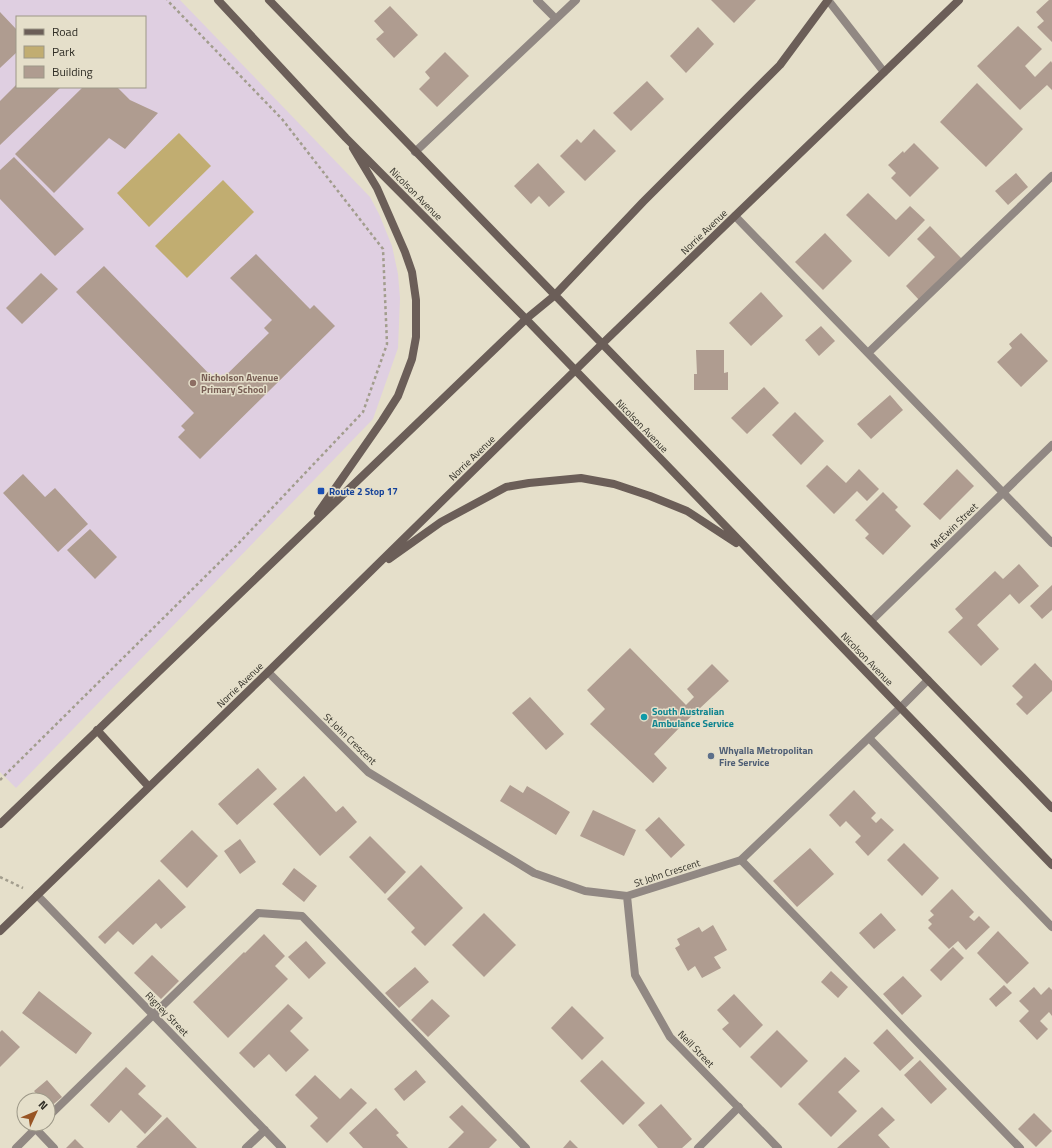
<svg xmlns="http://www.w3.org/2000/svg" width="1052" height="1148" font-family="'Titillium Web',sans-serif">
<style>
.education{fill:#dfcfe1;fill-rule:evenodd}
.green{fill:#c1ad71}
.building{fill:#af9c90}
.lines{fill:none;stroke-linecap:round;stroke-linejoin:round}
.path{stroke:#a29d8d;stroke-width:2.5;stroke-dasharray:3 3;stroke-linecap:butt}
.lane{stroke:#918883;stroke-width:8}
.street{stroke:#918883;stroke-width:8}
.secondary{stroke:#6b5e58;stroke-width:8}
.education-dot{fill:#8d6e63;stroke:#e5dfca;stroke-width:1.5}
.transit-dot{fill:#1a4fb4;stroke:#e5dfca;stroke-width:1.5}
.culture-dot{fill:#0f9aa8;stroke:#e5dfca;stroke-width:1.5}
.service-dot{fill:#5c6f8a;stroke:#e5dfca;stroke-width:1.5}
.labels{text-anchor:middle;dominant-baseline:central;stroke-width:3;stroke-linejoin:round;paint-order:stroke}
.street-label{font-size:10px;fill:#302e26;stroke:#e5dfca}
.education-label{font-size:10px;font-weight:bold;fill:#785e54;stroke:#e5dfca;text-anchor:start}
.transit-label{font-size:10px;font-weight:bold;fill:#164399;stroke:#e5dfca;text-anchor:start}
.culture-label{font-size:10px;font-weight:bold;fill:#0d838f;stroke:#e5dfca;text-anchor:start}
.service-label{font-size:10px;font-weight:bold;fill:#4e5e75;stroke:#e5dfca;text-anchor:start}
</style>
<rect width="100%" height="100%" fill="#e5dfca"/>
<path class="education" d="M0,0H180L370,197L379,214L392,246L398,274L400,298L398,348L373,419L16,788L0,772ZM17,17H145V87H17Z"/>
<path class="green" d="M179,133L211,166L149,227L117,193Z
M223,180L254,212L187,278L155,246Z"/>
<path class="building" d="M711,0H756L734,23Z
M1049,0H1052V42L1037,27L1044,21L1036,12Z
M390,6L418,35L394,58L376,39L384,32L374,21Z
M0,12L17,30V52L0,68Z
M1018,26L1042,49L1025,66L1035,77L1051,61L1052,63V90L1047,85L1020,110L977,66Z
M698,27L714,44L686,73L670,56Z
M445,52L469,76L437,107L419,89L430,78L425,72Z
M647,81L664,99L631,131L613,113Z
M977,83L1023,129L986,167L940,122Z
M17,84V87H61L0,145V101Z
M83,87H117L130,100L158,113L125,149L109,138L54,193L15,154Z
M594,129L616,151L585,181L560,156L577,139L581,143Z
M914,143L939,168L910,197L891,178L896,173L888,165L903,151L904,153Z
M14,157L84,229L55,256L0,199V170Z
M538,163L565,192L549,207L539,196L531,204L514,186Z
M1016,173L1028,187L1008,205L995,191Z
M868,193L896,220L910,206L925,220L889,257L846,215Z
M930,226L962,259L920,301L906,286L935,257L917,239Z
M825,233L852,261L823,290L795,262Z
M256,254L310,309L314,305L335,326L200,459L178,437L185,430L181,426L194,413L76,292L104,266L218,383L269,333L264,328L272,320L230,278Z
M41,273L58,289L22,324L6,308Z
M761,292L783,316L751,346L729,323Z
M821,326L835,341L819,356L805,340Z
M1021,333L1048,361L1021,387L997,362L1012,348L1009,344Z
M696,350H724V373L728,372V390H694V374H697Z
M764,387L779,403L747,434L731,418Z
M890,395L903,410L871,439L857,424Z
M795,412L824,441L801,465L772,435Z
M827,465L846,483L859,469L879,489L867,501L857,491L834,514L806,486Z
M957,469L974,486L940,520L923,504Z
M23,474L45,497L55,488L88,524L58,552L3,493Z
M883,492L898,507L895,510L911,526L883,555L865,538L869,534L855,520Z
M90,529L117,557L95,579L67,550Z
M1019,564L1039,586L1019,604L1010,594L977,625L999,649L981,666L948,632L963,618L955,609L995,571L1003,579Z
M1052,585V610L1042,619L1030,606Z
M630,648L686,705L694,697L687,689L712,664L729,681L683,724L654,754L667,768L653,783L590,724L605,709L587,690Z
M1035,663L1052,681V691L1027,715L1016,704L1023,697L1012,686Z
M530,697L564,734L546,750L512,713Z
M258,768L277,789L237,825L218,804Z
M304,776L336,812L343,806L357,822L320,856L273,804Z
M510,785L523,793L527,786L570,812L556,835L500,801Z
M854,790L876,813L871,818L876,823L881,818L894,830L868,856L855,842L861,836L846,821L840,827L829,815Z
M593,810L636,830L624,856L580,836Z
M659,817L685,845L671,858L645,830Z
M192,830L218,856L187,888L160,861Z
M370,836L406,872L385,894L349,857Z
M240,839L256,862L240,874L224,851Z
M904,843L939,878L922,896L887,860Z
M810,848L834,874L797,907L773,881Z
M421,865L463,908L425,946L411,932L415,928L387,899Z
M294,868L317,886L304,902L282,884Z
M159,879L186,907L161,929L156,923L133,945L118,931L105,944L98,937Z
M952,889L974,912L969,917L974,921L979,916L990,927L966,950L958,941L949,949L928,928L932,924L928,920L934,915L930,911Z
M484,913L516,945L484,977L452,945Z
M881,913L896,930L874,949L859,933Z
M713,925L727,950L714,957L721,968L702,978L695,966L688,971L675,948L680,945L677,939L699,927L702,932Z
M998,931L1029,963L1007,984L977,953Z
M264,934L285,956L275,966L288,979L228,1038L193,1002L244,952L245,953Z
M306,941L326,963L309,979L288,957Z
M953,947L964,958L941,981L930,970Z
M152,955L179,981L161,999L134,973Z
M415,967L429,982L399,1008L385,993Z
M831,971L848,987L838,998L821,982Z
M903,976L922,996L902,1015L883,994Z
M1004,985L1012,993L996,1007L989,999Z
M1034,987L1041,995L1049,987L1052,990V1016L1049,1012L1040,1021L1048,1029L1037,1040L1019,1021L1029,1011L1019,1001Z
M39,991L92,1033L76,1054L22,1013Z
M734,994L763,1025L740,1048L722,1029L729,1023L717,1010Z
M432,999L450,1016L428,1037L411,1020Z
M288,1004L303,1018L290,1031L309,1050L286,1072L269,1054L254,1068L239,1053Z
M572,1006L604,1038L582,1060L551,1028Z
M887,1029L914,1058L900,1071L873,1043Z
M2,1030L20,1047L0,1067V1032Z
M777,1030L808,1061L781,1088L750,1057Z
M845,1057L860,1071L838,1092L857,1111L831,1137L798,1104Z
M602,1060L645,1103L623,1125L580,1081Z
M920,1060L947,1089L931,1104L904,1075Z
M126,1067L146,1086L138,1094L162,1116L145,1134L121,1110L109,1123L90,1105Z
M416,1070L426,1082L404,1101L394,1089Z
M315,1075L340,1099L351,1088L367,1103L327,1143L310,1126L318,1118L295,1095Z
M47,1080L62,1097L49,1108L48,1100H42L34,1091Z
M661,1104L692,1139L682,1148H658L638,1125Z
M462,1105L497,1140L489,1148H448L464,1132L449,1117Z
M882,1107L895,1120L878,1135L890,1148H837Z
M376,1108L399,1133L396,1135L408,1148H363L349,1133Z
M1034,1113L1052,1131L1036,1147L1018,1129Z
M167,1117L197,1148H138L136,1147Z
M75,1139L84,1148H66Z
M570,1140L578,1148H563Z"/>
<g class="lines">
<path class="path" d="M0,780L237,545L363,412L387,344L383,249L282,119L167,0
M0,877L23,888"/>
<path class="lane" d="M537,0L556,19
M415,152L576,0
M735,216L1052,543
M868,353L1052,176
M741,860L1020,1148
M48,1117L258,913L302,916L526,1148
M36,1129L54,1148
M16,1148L40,1124
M698,1148L739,1107"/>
<path class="street" d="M828,0L884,72
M871,621L1052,445
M268,672L368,772L534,873L585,891L627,896L741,860L900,708L928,680
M869,738L1052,927
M37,895L282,1148
M627,896L635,975L670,1037L778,1148
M246,1148L265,1130"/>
<path class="secondary" d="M218,0L346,138L526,319L1052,865
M269,0L1052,808
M318,513L382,421L398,396L412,359L416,337V300L412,272L405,252L377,188L353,148
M389,559L441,522L506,487L529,483L581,478L614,484L650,496L687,511L736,543
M97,730L149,787
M0,824L502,342L526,319L554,296L643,202L780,65L828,0
M0,931L268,672L602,344L959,0"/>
</g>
<circle class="education-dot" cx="193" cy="383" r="4"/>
<rect class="transit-dot" x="317" y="487" width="8" height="8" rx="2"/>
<circle class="culture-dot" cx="644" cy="717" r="4"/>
<circle class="service-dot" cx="711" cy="756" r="4"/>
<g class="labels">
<g class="street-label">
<text transform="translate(416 194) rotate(45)">Nicolson Avenue</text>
<text transform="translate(704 232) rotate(-44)">Norrie Avenue</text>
<text transform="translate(642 426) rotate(46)">Nicolson Avenue</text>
<text transform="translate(472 458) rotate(-44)">Norrie Avenue</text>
<text transform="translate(954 526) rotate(-44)">McEwin Street</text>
<text transform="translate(867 659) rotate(46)">Nicolson Avenue</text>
<text transform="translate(240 685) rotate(-44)">Norrie Avenue</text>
<text transform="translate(350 739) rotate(44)">St John Crescent</text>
<text transform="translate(667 873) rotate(-18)">St John Crescent</text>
<text transform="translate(167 1014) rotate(46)">Rigney Street</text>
<text transform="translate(696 1049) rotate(46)">Neill Street</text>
</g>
<g class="education-label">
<text x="201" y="377">Nicholson Avenue<tspan x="201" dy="12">Primary School</tspan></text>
</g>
<g class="transit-label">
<text x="329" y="491">Route 2 Stop 17</text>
</g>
<g class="culture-label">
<text x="652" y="711">South Australian<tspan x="652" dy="12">Ambulance Service</tspan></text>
</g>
<g class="service-label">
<text x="719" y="750">Whyalla Metropolitan<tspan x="719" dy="12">Fire Service</tspan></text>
</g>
</g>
<rect x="16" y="16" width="130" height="72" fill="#e5dfca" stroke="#9d9888"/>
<rect x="24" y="29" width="20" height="6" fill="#6b5e58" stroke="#9d9888"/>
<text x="52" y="36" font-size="12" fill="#302e26">Road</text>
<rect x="24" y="46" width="20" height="12" fill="#c1ad71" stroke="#9d9888"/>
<text x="52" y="56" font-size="12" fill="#302e26">Park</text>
<rect x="24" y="66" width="20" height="12" fill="#af9c90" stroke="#9d9888"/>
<text x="52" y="76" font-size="12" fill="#302e26">Building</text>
<g transform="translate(36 1112) rotate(46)"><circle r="19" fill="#e5dfca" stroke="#9d9888"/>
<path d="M0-3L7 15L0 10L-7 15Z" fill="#985525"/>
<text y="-6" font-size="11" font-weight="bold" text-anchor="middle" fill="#302e26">N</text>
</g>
</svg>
